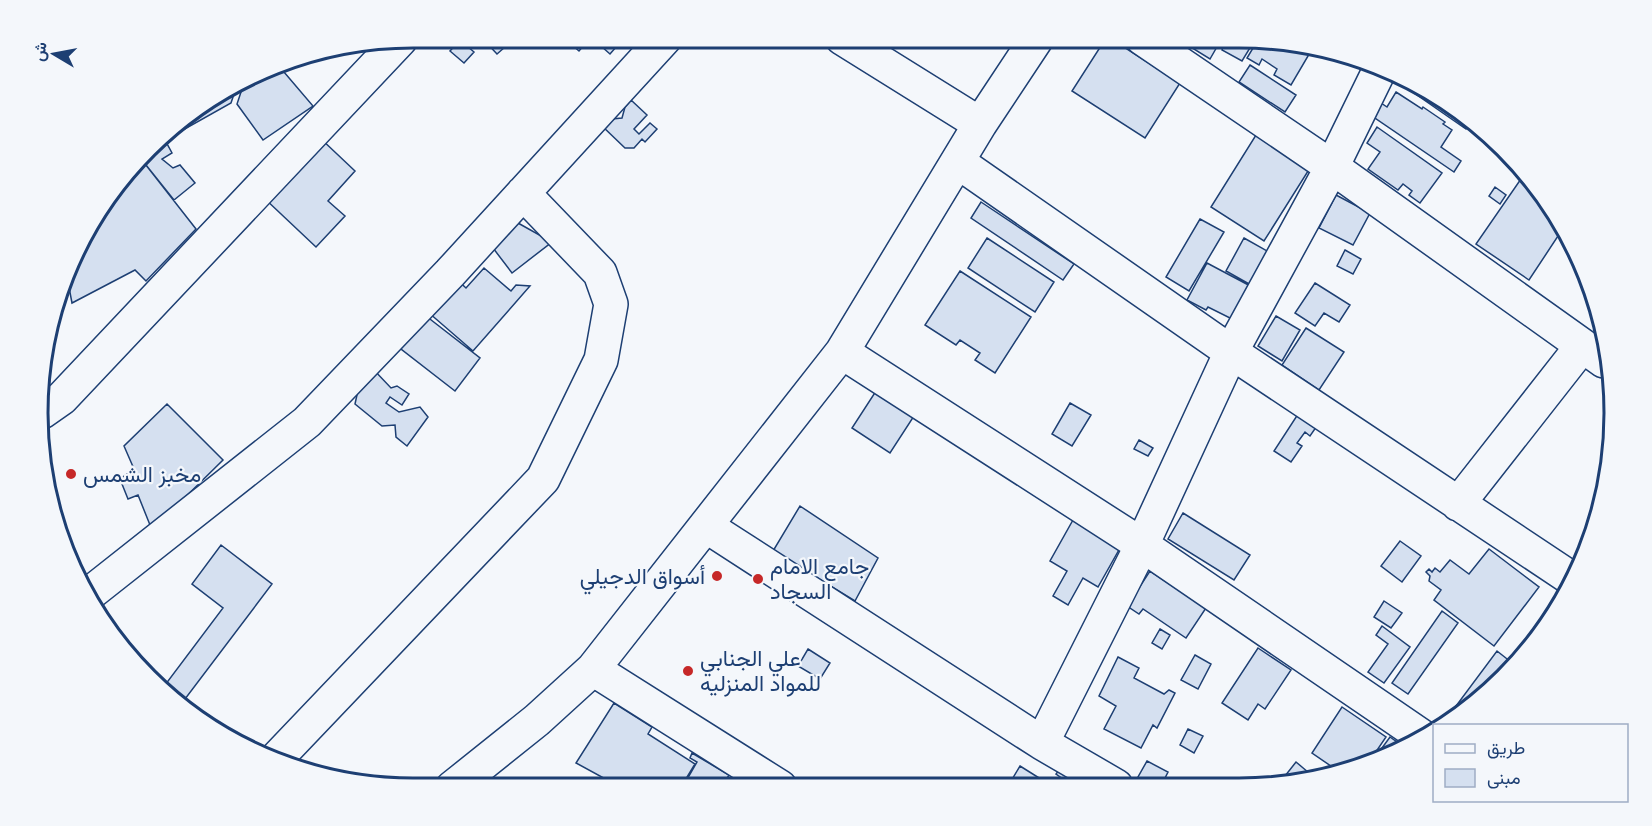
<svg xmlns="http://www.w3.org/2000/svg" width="1652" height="826" font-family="'Space Grotesk',Vazirmatn,sans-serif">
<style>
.building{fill:#d5e0f0;stroke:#1d3f73;stroke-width:1.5}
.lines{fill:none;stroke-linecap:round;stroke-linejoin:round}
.minor-casing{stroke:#1d3f73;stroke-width:36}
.minor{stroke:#f4f7fb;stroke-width:33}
.poi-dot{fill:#c62828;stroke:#f4f7fb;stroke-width:2}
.labels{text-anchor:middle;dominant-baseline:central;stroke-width:4.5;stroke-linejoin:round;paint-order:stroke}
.poi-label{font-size:22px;fill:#1d3f73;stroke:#f4f7fb;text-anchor:start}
.rim{fill:none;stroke:#1d3f73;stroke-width:3}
</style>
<rect width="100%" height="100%" fill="#f4f7fb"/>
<path class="building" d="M493,38H511L513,40L497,54L483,39Z
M564,38H590L579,51Z
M592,38H624L610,54Z
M1106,38H1110L1180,83L1145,138L1072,91Z
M1176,38H1222L1210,59Z
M1228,38H1256L1242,61L1222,50Z
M1259,38L1311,51L1291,85L1274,75L1277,69L1262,59L1259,65L1247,58Z
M460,40L474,52L464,63L450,51Z
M278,65L313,106L263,140L237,104L242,89Z
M1250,65L1296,95L1285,112L1239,82Z
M1397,74L1405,76L1469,125L1466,129L1394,79Z
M232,90L234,94L231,103L165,140L172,153L162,159L173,168L180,165L195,183L174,200L142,160L184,115Z
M1396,92L1422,109L1423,107L1445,122L1443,124L1452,130L1441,147L1461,161L1454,172L1372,116L1381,103L1387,107Z
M631,100L647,115L634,129L639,134L650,123L657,129L645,142L642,139L634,148H625L600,124L601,120L622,118L625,107Z
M1377,127L1442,173L1420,203L1409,195L1412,191L1403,184L1398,190L1368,169L1380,152L1367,143Z
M1256,135L1310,168L1264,241L1211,207Z
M319,137L355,171L328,201L345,216L316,247L263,197Z
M142,160L196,229L146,281L135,270L72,303L68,282L101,205Z
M1523,176L1530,180L1560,233L1529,280L1476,244Z
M1495,187L1506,195L1500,204L1489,196Z
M1336,195L1370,213L1353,245L1319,228Z
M981,202L1074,264L1063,280L971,218Z
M1200,219L1224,232L1189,291L1166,277Z
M518,223L552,242L512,273L490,244Z
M987,238L1054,282L1035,312L968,268Z
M1244,238L1276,256L1258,289L1226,271Z
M1345,250L1361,259L1353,274L1337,266Z
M1207,263L1256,289L1234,320L1208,307L1206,310L1187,300Z
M484,268L511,291L516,285L530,286L473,351L421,306L450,273L466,288Z
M960,271L1031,317L995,373L975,360L980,353L960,340L956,345L925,325Z
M1315,283L1350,305L1339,322L1324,313L1315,326L1295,313Z
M417,309L480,358L455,391L392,342Z
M1276,316L1300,330L1282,361L1258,346Z
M1306,328L1344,352L1319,390L1282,365Z
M373,369L391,388L397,386L409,394L402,405L390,397L386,403L399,412L420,407L428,417L407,446L396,437L395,425L382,426L355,404L360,381Z
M876,391L914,416L890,453L852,428Z
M1070,403L1091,415L1072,446L1052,434Z
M167,404L223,460L152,530L138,495L128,499L120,479L134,469L124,446Z
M1300,411L1319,423L1310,436L1305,432L1297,443L1302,446L1291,462L1274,451Z
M1139,440L1153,448L1148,456L1134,449Z
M800,506L878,558L855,601L773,551Z
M1183,513L1250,555L1234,580L1168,539Z
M1073,520L1120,548L1098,587L1083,578L1068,605L1053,596L1067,571L1050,561Z
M1400,541L1421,556L1402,582L1381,566Z
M221,545L272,584L182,703L162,689L223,608L192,584Z
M1489,549L1539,587L1494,646L1434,600L1441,590L1429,581L1430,576L1426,572L1429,569L1432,572L1435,568L1440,572L1450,560L1469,574Z
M1150,571L1206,608L1186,638L1143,609L1139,614L1127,606Z
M1384,601L1402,613L1391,628L1374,617Z
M1442,611L1458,623L1408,694L1392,683Z
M1382,626L1410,647L1384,683L1368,672L1388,644L1376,635Z
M1160,629L1170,635L1162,649L1152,643Z
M1258,648L1291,670L1265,709L1258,704L1248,720L1222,703Z
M808,649L830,663L820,679L798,666Z
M1497,651L1516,666L1464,711L1456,706Z
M1195,655L1211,664L1198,689L1181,680Z
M1118,657L1139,668L1134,678L1164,694L1169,690L1175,693L1157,728L1153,725L1141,748L1104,729L1116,706L1099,696Z
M614,703L652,727L648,734L695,764L681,787H620L576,763Z
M1342,707L1386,737L1367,765L1362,767L1358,764L1354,770L1341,773L1312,753Z
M1188,729L1203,736L1194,753L1180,745Z
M1390,737L1404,747L1371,763Z
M692,753L729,775L722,787H697L686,781L697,762L690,758Z
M1147,761L1168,772L1161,786H1155L1138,777Z
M1296,762L1315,778L1313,779L1287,785L1281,781Z
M1020,766L1052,786H1008Z
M1062,766L1090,786H1073L1056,774Z"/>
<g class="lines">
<defs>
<path id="minor" d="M842,38L980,124
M1142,38L1332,167L1604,361
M958,162L1231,352L1575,581
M842,352L1142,545L1423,737
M42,412L62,398L400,40
M1458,504L1582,346
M706,526L1042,743L1116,786
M88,595L307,422L450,273L665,38
M593,669L780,787
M1042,743L1142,545L1231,352L1332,167L1380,69
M277,758L543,479L601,360L611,304L600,273L523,193
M452,788L537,720L593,669L842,352L980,124L1037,38"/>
</defs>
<use href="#minor" class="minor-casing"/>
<use href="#minor" class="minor"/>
</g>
<g class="poi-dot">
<circle cx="71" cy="474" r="6"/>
<circle cx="717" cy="576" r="6"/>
<circle cx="758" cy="579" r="6"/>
<circle cx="688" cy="671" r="6"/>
</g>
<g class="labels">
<g class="poi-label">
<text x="83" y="474">مخبز الشمس</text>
<text x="770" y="566">جامع الامام<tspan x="770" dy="25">السجاد</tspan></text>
<text x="705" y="576" text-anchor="end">أسواق الدجيلي</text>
<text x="700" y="658">علي الجنابي<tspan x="700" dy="25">للمواد المنزليه</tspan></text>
</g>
</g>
<path d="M0 0H1652V826H0ZM413 48H1239A365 365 0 0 1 1604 413V413A365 365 0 0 1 1239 778H413A365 365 0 0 1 48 413V413A365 365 0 0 1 413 48Z" fill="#f4f7fb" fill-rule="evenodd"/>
<path class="rim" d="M413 48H1239A365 365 0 0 1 1604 413V413A365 365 0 0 1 1239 778H413A365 365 0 0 1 48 413V413A365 365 0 0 1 413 48Z"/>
<rect x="1433" y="724" width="195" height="78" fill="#f4f7fb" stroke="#9eadc5" stroke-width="1.5"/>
<rect x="1445" y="744" width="30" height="9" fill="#f4f7fb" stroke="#9eadc5" stroke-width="1.5"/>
<text x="1487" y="754" font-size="18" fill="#1d3f73">طريق</text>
<rect x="1445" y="769" width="30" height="18" fill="#d5e0f0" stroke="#9eadc5" stroke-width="1.5"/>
<text x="1487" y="784" font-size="18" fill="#1d3f73">مبنى</text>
<g transform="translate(54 54) rotate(280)" stroke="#f4f7fb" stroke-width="4.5" paint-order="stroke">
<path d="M0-4.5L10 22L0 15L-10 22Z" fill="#1d3f73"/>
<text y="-9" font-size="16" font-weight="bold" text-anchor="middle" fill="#1d3f73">ش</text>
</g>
</svg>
